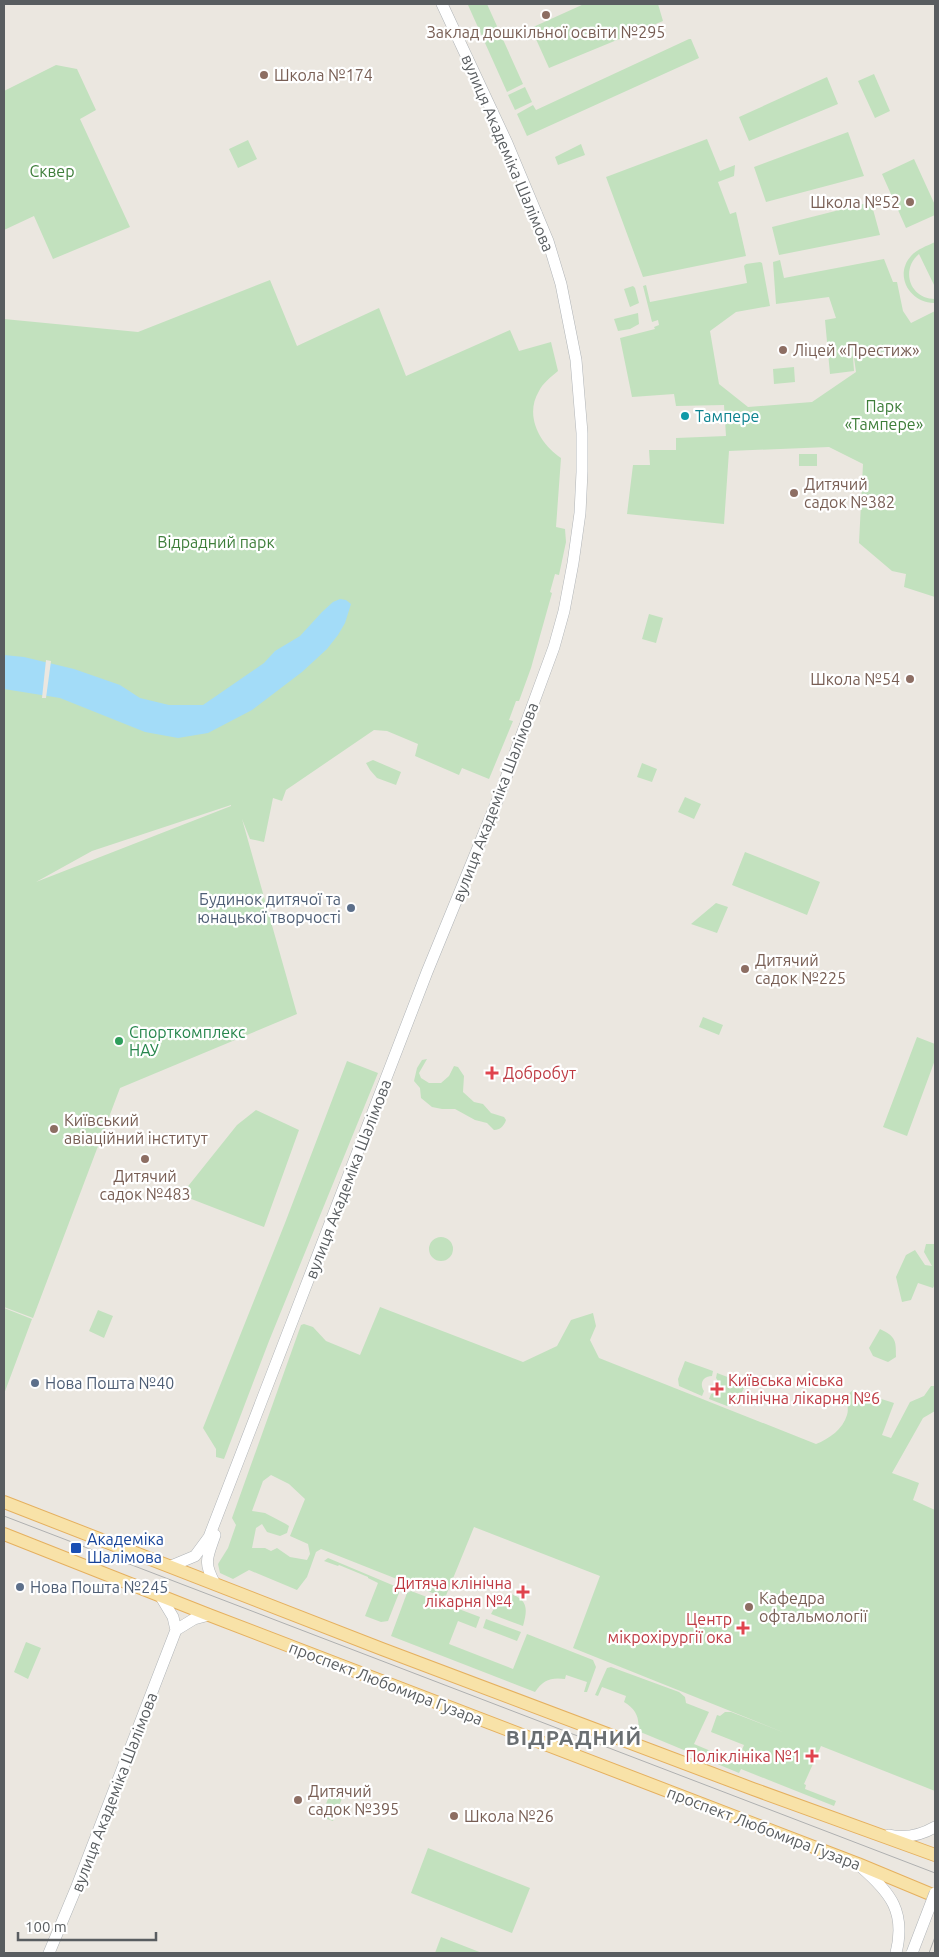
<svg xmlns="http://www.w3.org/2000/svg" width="939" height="1957" font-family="Ubuntu,sans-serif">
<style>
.green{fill:#c2e1be;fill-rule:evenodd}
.water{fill:#a3dcf8}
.pier{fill:#ebe7e0}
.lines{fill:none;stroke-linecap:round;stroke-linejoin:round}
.secondary-casing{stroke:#b0b4b7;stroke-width:12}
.primary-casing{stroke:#e5b05f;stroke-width:14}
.secondary{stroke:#fff;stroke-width:11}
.primary{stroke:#f8e2a8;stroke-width:12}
.tram{stroke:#afb0b0;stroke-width:1}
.secondary-bridge-casing{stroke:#b0b4b7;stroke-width:12;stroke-linecap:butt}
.secondary-bridge{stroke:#fff;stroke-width:11}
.education-dot{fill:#8d6e63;stroke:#fff;stroke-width:2}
.culture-dot{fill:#0f9aa8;stroke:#fff;stroke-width:2}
.service-dot{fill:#5c6f8a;stroke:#fff;stroke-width:2}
.leisure-dot{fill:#2e9e5b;stroke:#fff;stroke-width:2}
.health-dot{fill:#e0444e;stroke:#fff;stroke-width:2}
.transit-dot{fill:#1a4fb4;stroke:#fff;stroke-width:2}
.labels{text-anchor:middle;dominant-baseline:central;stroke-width:4.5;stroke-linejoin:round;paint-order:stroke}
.education-label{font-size:16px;fill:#785e54;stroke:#fff;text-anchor:start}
.street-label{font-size:16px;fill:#595d60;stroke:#fff}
.park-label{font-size:16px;fill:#3e7e3a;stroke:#fff}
.culture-label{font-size:16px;fill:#0d838f;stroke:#fff;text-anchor:start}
.service-label{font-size:16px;fill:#4e5e75;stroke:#fff;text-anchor:start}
.leisure-label{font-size:16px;fill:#27864d;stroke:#fff;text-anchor:start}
.health-label{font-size:16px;fill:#be3a42;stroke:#fff;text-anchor:end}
.transit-label{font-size:16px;fill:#164399;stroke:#fff;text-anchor:start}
.district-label{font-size:21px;font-weight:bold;letter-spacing:1px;fill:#6a6f72;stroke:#fff}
</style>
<rect width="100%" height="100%" fill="#ebe7e0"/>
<path class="green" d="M470,4H487L523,84L507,92L468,5Z
M584,4H658L663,21L549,68L531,28Z
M689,39H691L699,58L527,136L517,114L533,105L536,110Z
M56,65L77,69L96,110L80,119L130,227L53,259L34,216L4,230V91Z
M874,74L890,111L875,118L858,81Z
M827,77L838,104L749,141L739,117Z
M525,87L532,102L515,110L508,95Z
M848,132L864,176L766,202L754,167Z
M707,139L720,171L735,165L734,176L718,182L730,214L736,212L746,256L643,277L606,177Z
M248,140L257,159L238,168L229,149Z
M581,144L585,155L558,165L555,157Z
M914,159L935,205V215L906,228L882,174Z
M871,202L880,235L779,255L772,227Z
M935,242V287L919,254C900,270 910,299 935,299V303C911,304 893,276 911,256C917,249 927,246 935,242Z
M884,259L893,282H897L903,311L911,323L935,311V597L904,587L906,574L892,571L859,543L863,464L829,447L729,451L724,524L627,514L633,465H650L649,450H676V438L726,436L724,405L676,406L674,394L632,397L620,338L655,329L654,327L659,325L658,320L652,322L643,286L646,285L650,302L747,283L744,266L746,264L760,262L762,263L770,306L736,312L710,331L719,384L748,407L812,402L856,372L852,343L854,371L830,374L825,320L836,318L829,297L776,304L773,262L780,260L784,278Z
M270,280L297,346L379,308L406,376L510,330L519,351L551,342L558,371C551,377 543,383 539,391C524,416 540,444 561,458L556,527L565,529L566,542L559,575L555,574L550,592L552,593L531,668L519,701H516L509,720L513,721L489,779L462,768L459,775L415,756L418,744L387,731L374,730L286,790L282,801L273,798L264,842L250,839L242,819L297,1014L120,1088L33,1318L4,1307V319L138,332ZM231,805V806L36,882L92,851Z
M633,286L635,288L639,303L630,307L624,289Z
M638,313L639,324L630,329L618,331L614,319Z
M794,367L795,382L774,384L773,369Z
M799,454H817V466H799Z
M649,614L663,618L656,643L642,639Z
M373,760L401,772L396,785L377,778L370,770L366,763Z
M642,763L657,769L652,782L637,777Z
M685,797L701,804L694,819L678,812Z
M745,852L820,882L807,915L732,885Z
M716,903L728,907L717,933L691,924Z
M703,1017L723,1025L719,1035L699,1027Z
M917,1037L935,1044V1060L907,1136L883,1127Z
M427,1059L419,1073L421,1078L429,1083H441L449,1076L454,1066L458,1067L464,1076L463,1092L474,1102L483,1104L491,1113L504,1117L506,1120C504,1126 500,1130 494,1130L487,1123L475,1120L455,1109H442L432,1107L421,1098L420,1088L414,1081L417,1068L422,1060Z
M347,1061L378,1073L269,1341L224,1459L216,1457V1449L203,1428L285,1223Z
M256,1110L299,1130L264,1227L181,1195L237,1125Z
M429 1249a12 12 0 1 1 24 0a12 12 0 1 1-24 0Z
M926,1244H935V1284L933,1288L918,1283L911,1300L902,1302L896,1277L906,1255L915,1250L925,1265L932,1266L924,1252Z
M380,1307L523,1362L557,1346L571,1320L593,1313L596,1326L590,1340L599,1358L816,1444C829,1439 843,1429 847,1415C850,1406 843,1397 853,1390L894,1403L882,1435L891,1438L910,1402L924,1396L931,1386H935V1411L923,1418L892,1473L919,1483L913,1500L935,1510V1791L821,1746L804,1784L806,1785L805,1789L836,1801L834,1806L741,1769L739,1773L638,1731C640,1718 636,1709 624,1702L626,1696L602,1687L598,1696L595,1695L607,1668L611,1667L679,1692L685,1697L686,1703L709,1712L694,1744L737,1762L744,1745L711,1732L717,1715L720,1716L725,1712H731L785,1733L573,1648L600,1576L474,1527L445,1598L321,1549L316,1552L307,1577L297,1590L249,1570L233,1579L220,1573L218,1564L228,1548L236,1525L232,1518L301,1325L304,1324L313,1327L326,1341L360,1355ZM271,1475L289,1484L305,1499L290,1536L308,1544L310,1554L307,1560L290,1557L277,1548L271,1551L265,1548H252L256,1528L262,1524L267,1532L280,1536L287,1533L289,1526L286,1524L265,1513L252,1511L263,1481Z
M4,1308L32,1319L4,1394Z
M98,1310L113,1316L104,1338L89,1331Z
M880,1329C896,1337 896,1340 896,1357L888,1362L873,1356L869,1348Z
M685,1361L713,1371L712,1376C703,1376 699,1384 704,1391L702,1396L679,1386L678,1379Z
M717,1373L746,1384L735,1406H727L709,1399L711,1394C719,1392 721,1384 716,1378Z
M328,1558L397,1587L399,1593L388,1621L381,1622L365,1616L378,1583L368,1578V1577L339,1565L338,1566L324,1561Z
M411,1591L480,1617L476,1628L458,1621L449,1644L513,1669L527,1634L593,1660L596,1667L587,1692H584L587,1682L566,1675L565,1679C551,1677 543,1680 535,1692L391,1636L407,1593Z
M508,1593C528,1599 528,1608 523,1626L491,1614L498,1601Z
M486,1619L521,1632L517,1641L483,1628Z
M26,1642L41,1648L28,1679L14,1672Z
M331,1791L343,1796L333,1821L321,1817Z
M428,1848L530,1888L512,1933L411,1893Z
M441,1937L482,1953H483H435Z"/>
<path class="water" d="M340,599L346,600L351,604L345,623L338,635L327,649L302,672L252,710L208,733L178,738L145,732L60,698L4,689V655L24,657L74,669L120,685L140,698L169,705H203L264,663L275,651L300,636L322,612L333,602Z"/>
<path class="pier" d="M46,660L51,661L46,698H42Z"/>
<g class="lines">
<defs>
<path id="secondary" d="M171,1566L195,1556L209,1537L427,972L500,794L554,647L564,611L573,563L580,513L582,472V433L576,360L561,284L548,241L507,143L442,4
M215,1584C203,1562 207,1558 215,1535
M161,1597L173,1617L176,1630
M889,1835C906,1839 921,1835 935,1827
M861,1867C891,1893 906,1912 896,1953
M49,1953L77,1886L176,1630L194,1619L209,1615"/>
<path id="primary" d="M4,1502L382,1649L753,1789L935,1855
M4,1534L209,1615L858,1864L935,1896"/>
</defs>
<use href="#secondary" class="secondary-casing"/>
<use href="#primary" class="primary-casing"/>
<use href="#secondary" class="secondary"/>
<use href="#primary" class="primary"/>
<path class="tram" d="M4,1516L935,1873
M929,1953L935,1937"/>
<defs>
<path id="secondary-bridge" d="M912,1953L935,1893"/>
</defs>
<use href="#secondary-bridge" class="secondary-bridge-casing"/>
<use href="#secondary-bridge" class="secondary-bridge"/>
</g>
<g class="education-dot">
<circle cx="546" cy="15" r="5"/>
<circle cx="264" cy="75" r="5"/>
<circle cx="910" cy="202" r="5"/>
<circle cx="783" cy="350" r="5"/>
<circle cx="794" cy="493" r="5"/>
<circle cx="910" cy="679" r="5"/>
<circle cx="745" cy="969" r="5"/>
<circle cx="54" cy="1129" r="5"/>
<circle cx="145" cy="1159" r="5"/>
<circle cx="749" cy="1607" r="5"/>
<circle cx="298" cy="1800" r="5"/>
<circle cx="454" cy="1816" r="5"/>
</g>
<circle class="culture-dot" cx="685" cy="416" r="5"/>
<g class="service-dot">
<circle cx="351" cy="908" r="5"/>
<circle cx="35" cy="1383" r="5"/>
<circle cx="20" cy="1587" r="5"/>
</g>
<circle class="leisure-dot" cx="119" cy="1041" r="5"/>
<g class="health-dot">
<path d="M489.5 1065.5h5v5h5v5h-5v5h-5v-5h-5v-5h5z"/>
<path d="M714.5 1381.5h5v5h5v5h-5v5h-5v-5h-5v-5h5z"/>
<path d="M520.5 1584.5h5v5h5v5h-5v5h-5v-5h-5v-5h5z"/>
<path d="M740.5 1620.5h5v5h5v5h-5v5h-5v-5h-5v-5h5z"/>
<path d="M809.5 1748.5h5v5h5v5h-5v5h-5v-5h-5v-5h5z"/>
</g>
<rect class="transit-dot" x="70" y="1542" width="12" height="12" rx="2.5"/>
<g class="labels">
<g class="education-label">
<text x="546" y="32" text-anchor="middle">Заклад дошкільної освіти №295</text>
<text x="274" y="75">Школа №174</text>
<text x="900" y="202" text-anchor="end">Школа №52</text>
<text x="793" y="350">Ліцей «Престиж»</text>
<text x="804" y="484">Дитячий<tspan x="804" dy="18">садок №382</tspan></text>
<text x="900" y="679" text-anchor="end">Школа №54</text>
<text x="755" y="960">Дитячий<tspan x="755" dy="18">садок №225</tspan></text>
<text x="64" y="1120">Київський<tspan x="64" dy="18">авіаційний інститут</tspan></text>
<text x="145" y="1176" text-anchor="middle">Дитячий<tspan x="145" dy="18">садок №483</tspan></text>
<text x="759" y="1598">Кафедра<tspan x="759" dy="18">офтальмології</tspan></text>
<text x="308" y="1791">Дитячий<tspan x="308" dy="18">садок №395</tspan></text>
<text x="464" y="1816">Школа №26</text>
</g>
<g class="street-label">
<text transform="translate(508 153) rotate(67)">вулиця Академіка Шалімова</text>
<text transform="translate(495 802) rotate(-69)">вулиця Академіка Шалімова</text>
<text transform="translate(348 1179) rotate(-69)">вулиця Академіка Шалімова</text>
<text transform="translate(386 1683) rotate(21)">проспект Любомира Гузара</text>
<text transform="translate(114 1792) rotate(-69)">вулиця Академіка Шалімова</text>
<text transform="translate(764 1828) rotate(21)">проспект Любомира Гузара</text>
</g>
<g class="park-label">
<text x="52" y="171">Сквер</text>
<text x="884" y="406">Парк<tspan x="884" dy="18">«Тампере»</tspan></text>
<text x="216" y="542">Відрадний парк</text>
</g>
<g class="culture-label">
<text x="695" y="416">Тампере</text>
</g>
<g class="service-label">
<text x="341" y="899" text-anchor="end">Будинок дитячої та<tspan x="341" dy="18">юнацької творчості</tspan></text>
<text x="45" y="1383">Нова Пошта №40</text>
<text x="30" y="1587">Нова Пошта №245</text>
</g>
<g class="leisure-label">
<text x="129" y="1032">Спорткомплекс<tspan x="129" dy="18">НАУ</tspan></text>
</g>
<g class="health-label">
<text x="503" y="1073" text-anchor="start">Добробут</text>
<text x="728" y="1380" text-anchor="start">Київська міська<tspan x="728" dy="18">клінічна лікарня №6</tspan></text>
<text x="512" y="1583">Дитяча клінічна<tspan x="512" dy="18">лікарня №4</tspan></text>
<text x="732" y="1619">Центр<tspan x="732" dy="18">мікрохірургії ока</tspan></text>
<text x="801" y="1756">Поліклініка №1</text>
</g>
<g class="transit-label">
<text x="87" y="1539">Академіка<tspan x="87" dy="18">Шалімова</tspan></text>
</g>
<g class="district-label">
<text x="574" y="1737">ВІДРАДНИЙ</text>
</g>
</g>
<rect width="939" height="1957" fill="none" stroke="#595d60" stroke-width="10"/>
<path d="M18 1932v8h138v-8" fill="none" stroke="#595d60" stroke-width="2.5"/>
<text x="25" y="1932" font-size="15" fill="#595d60" stroke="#ffffff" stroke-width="4" paint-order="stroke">100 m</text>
</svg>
